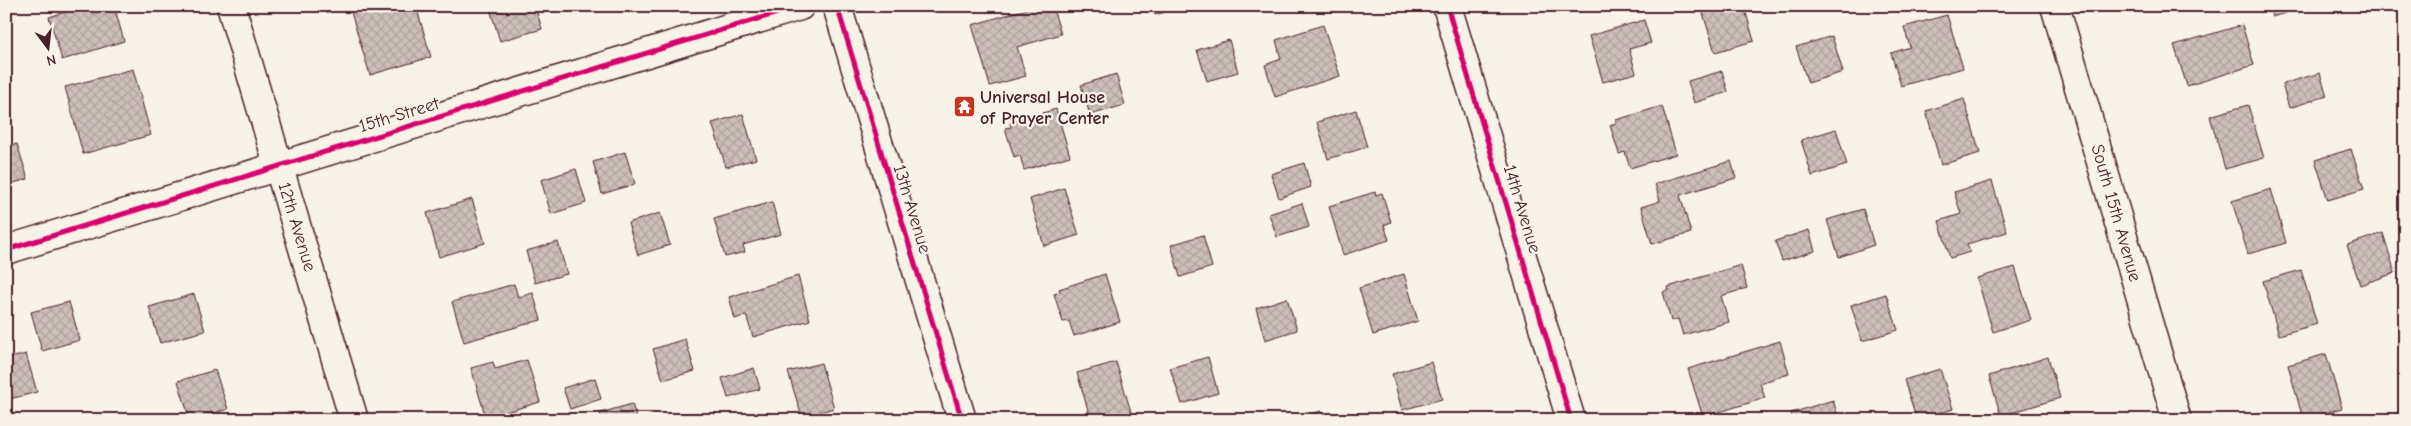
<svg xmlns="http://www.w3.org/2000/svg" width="2411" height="426" font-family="'Comic Neue',sans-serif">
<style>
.building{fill:url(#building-cross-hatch);stroke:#4a1f2b}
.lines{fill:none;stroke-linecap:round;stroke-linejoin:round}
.minor-casing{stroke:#4a1f2b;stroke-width:31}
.minor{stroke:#f7f3e8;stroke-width:28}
.cycleway-casing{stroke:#f7f3e8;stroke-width:8}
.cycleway{stroke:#d6006c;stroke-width:5}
.labels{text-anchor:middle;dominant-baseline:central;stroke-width:4.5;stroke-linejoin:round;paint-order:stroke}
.poi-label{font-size:18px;font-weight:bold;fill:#4a1f2b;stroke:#f7f3e8;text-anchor:start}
.street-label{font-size:18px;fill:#4a1f2b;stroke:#f7f3e8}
</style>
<defs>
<pattern id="building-cross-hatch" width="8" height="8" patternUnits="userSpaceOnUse" patternTransform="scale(1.25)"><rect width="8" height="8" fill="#ccbfb9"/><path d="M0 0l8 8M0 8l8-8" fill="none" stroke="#b1a49f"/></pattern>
</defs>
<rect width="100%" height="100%" fill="#f7f3e8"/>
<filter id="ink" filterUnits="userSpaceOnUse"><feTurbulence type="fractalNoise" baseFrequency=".02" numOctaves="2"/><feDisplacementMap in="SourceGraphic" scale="10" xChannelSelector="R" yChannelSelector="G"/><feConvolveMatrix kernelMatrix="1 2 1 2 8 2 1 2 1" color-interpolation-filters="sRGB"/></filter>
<g filter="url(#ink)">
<path class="building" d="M84,6H114L124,41L62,60L49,17Z
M359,6H416L431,57L370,75L350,9Z
M489,6H535L542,29L500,41Z
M1037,6H1052L1061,34L1017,47L1026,76L990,86L972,25Z
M1152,6H1183L1155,15Z
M1744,6L1754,41L1715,52L1701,7Z
M2269,6H2309L2272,17Z
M1947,15L1963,68L1901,86L1891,53L1910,47L1904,27Z
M1644,20L1651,43L1629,49L1636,73L1603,82L1589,36Z
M1323,25L1340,76L1275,97L1265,65L1281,59L1276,40Z
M2242,25L2254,65L2187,86L2174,45Z
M1832,36L1843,72L1808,83L1796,47Z
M1229,40L1238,72L1207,81L1197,50Z
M133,69L151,135L83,154L65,87Z
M1722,71L1728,92L1694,103L1688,81Z
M2320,73L2327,96L2289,108L2282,84Z
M1116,74L1125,105L1090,115L1081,85Z
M1964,99L1980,153L1941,165L1926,111Z
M2248,105L2264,158L2225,169L2210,116Z
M1662,106L1676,154L1630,168L1625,152L1619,154L1610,125L1616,123V120Z
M1056,109L1070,156L1024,170L1020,155L1014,157L1005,128L1011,127L1010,123Z
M1356,110L1367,147L1328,159L1317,122Z
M743,114L756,159L726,167L712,123Z
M1836,129L1847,165L1812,176L1801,140Z
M17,144L28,179L6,185V147Z
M2351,149L2364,189L2328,200L2315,160Z
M625,152L635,184L602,194L593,162Z
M1731,161L1736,178L1680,195L1691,233L1652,244L1641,207L1660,201L1655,184Z
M1304,163L1311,187L1279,198L1271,174Z
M576,169L586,203L551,214L541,180Z
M1992,181L2007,232L1967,244L1970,252L1950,258L1939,221L1961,214L1954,192Z
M1064,188L1079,235L1044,246L1030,199Z
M2271,189L2286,243L2248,254L2232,201Z
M1375,192L1376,195L1382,193L1391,222L1384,225L1389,240L1343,255L1329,206Z
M472,199L485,243L439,257L427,213Z
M772,202L781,234L743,245L745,252L725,257L714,219Z
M1302,203L1309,227L1277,237L1269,214Z
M1863,209L1874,245L1839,257L1827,220Z
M660,213L670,245L638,255L628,223Z
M1809,230L1815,251L1782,261L1775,241Z
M2383,233L2395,273L2360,285L2347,245Z
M1203,235L1212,267L1180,277L1171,245Z
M558,242L567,274L535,283L526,251Z
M1741,265L1747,288L1721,296L1729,322L1683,335L1678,319L1671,321L1663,292L1669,290L1668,287Z
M2015,267L2031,320L1993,332L1977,278Z
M2301,270L2317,324L2279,335L2263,281Z
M1105,274L1120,322L1074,336L1069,321L1063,322L1054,294L1060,292L1059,289Z
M1404,274L1418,321L1373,335L1359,288Z
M798,276L810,320L753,337L746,315L735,319L729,297Z
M514,284L518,297L533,293L541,320L464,342L452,302Z
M194,294L205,331L160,343L149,307Z
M1886,294L1898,330L1862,341L1851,305Z
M1287,298L1297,330L1265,340L1256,308Z
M69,302L80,340L42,351L31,312Z
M685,339L695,371L663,380L653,349Z
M1780,341L1789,374L1760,383L1765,398L1703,417L1688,369Z
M26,354L37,392L6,400V359Z
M2326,354L2342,408L2303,419L2288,365Z
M1208,357L1218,393L1182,404L1170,368Z
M2048,357L2060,398L2001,416L1989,376Z
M527,360L540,402L486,418L471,368L493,362L495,369Z
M1116,362L1132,415L1117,420H1091L1077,373Z
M1431,362L1442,399L1402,410L1392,374Z
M821,363L834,408L802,417L788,372Z
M754,368L760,389L728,398L722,378Z
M1940,369L1953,409L1917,420L1904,380Z
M215,370L228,409L190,420L178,381Z
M595,378L601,399L570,409L563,388Z
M1833,400L1839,420H1793L1791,413Z
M632,404L637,420H602L600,413Z
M1321,411L1324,420H1292Z
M2405,411V420H2396L2394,414Z
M1207,414L1209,420H1189Z"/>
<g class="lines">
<defs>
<path id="minor" d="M231,6L354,420
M837,6L962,420
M1447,6L1571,420
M2055,6L2177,420
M6,250L800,6"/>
</defs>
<use href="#minor" class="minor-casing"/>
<use href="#minor" class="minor"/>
<defs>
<path id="cycleway" d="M837,6L962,420
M1447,6L1571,420
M6,250L800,6"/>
</defs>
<use href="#cycleway" class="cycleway-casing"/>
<use href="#cycleway" class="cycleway"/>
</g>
</g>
<defs>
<symbol id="temple-square" viewBox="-11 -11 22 22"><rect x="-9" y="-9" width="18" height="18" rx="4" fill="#c8321e" stroke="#f7f3e8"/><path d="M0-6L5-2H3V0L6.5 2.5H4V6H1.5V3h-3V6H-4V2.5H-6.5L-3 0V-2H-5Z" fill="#fff"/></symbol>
</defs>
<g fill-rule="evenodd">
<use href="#temple-square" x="952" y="94" width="25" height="25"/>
</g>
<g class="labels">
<g class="poi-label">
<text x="980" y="97">Universal House<tspan x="980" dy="21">of Prayer Center</tspan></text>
</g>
<g class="street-label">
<text transform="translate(399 115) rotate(-17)">15th Street</text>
<text transform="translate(912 209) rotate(73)">13th Avenue</text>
<text transform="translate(1522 209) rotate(73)">14th Avenue</text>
<text transform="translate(2116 213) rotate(74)">South 15th Avenue</text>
<text transform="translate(297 227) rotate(73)">12th Avenue</text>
</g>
</g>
<rect width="2411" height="426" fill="none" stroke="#f7f3e8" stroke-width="25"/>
<rect x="12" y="12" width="2386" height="401" fill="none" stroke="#4a1f2b" stroke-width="2" filter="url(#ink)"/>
<g transform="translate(48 48) rotate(165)" stroke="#f7f3e8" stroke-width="4" paint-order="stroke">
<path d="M0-4L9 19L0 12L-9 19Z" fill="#4a1f2b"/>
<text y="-8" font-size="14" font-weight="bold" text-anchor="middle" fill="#4a1f2b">N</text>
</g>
</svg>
